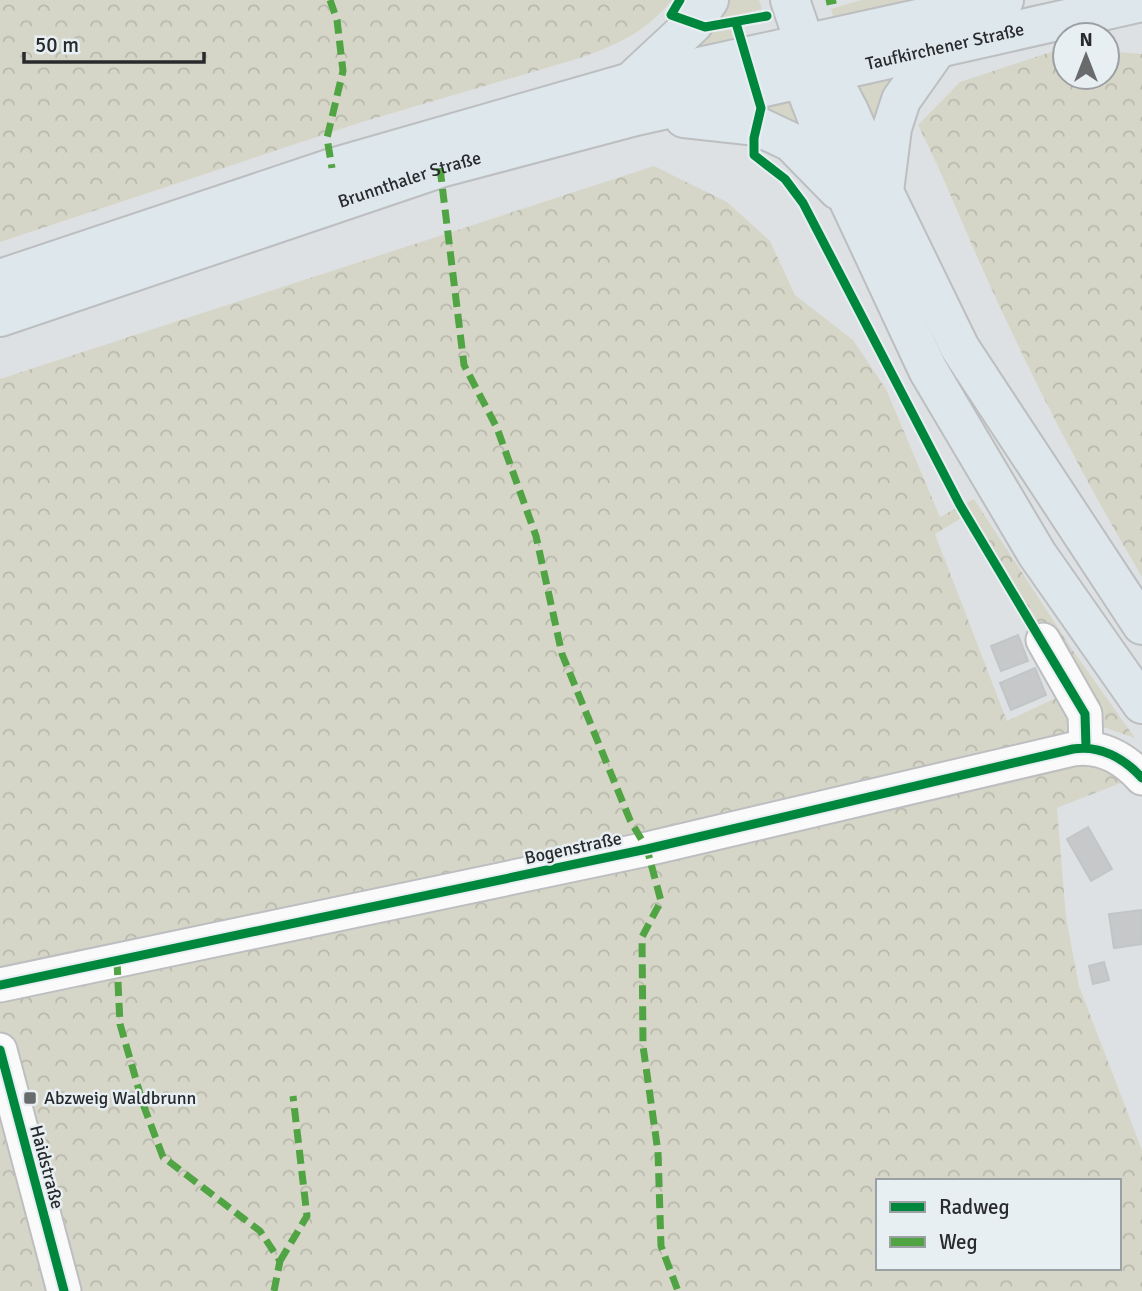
<svg xmlns="http://www.w3.org/2000/svg" width="1142" height="1291" font-family="Signika,sans-serif">
<style>
.grass{fill:#d6d6c8}
.forest{fill:url(#forest-crowns);fill-rule:evenodd}
.building{fill:#c6c8ca;stroke:#c2c5c6;stroke-width:2}
.lines{fill:none;stroke-linecap:round;stroke-linejoin:round}
.minor-casing{stroke:#bcbec0;stroke-width:37}
.major-casing{stroke:#bcbebf;stroke-width:42}
.minor{stroke:#fafafb;stroke-width:33}
.major{stroke:#dee7ec;stroke-width:38}
.quiet{stroke:#51a443;stroke-width:7;stroke-dasharray:14 7;stroke-linecap:butt}
.cycleway-casing{stroke:#e8eff3;stroke-width:13}
.cycleway{stroke:#00873e;stroke-width:9}
.poi-dot{fill:#686a6c;stroke:#e8eff3;stroke-width:2.5}
.labels{text-anchor:middle;dominant-baseline:central;stroke-width:5;stroke-linejoin:round;paint-order:stroke}
.street-label{font-size:18px;fill:#282a2c;stroke:#e8eff3}
.poi-label{font-size:18px;fill:#282a2c;stroke:#e8eff3;text-anchor:start}
</style>
<defs>
<pattern id="forest-crowns" width="20" height="18" patternUnits="userSpaceOnUse" patternTransform="scale(1.75)"><rect width="20" height="18" fill="#d6d6c8"/><path d="M2 6a3 3 0 1 1 6 0M12 15a3 3 0 1 1 6 0" fill="none" stroke="#b8b8ac"/></pattern>
</defs>
<rect width="100%" height="100%" fill="#dee1e3"/>
<path class="grass" d="M720,0H759L762,9L711,22Z
M861,0H903L910,4L835,22L831,9Z
M733,27L736,38L695,49L698,33Z
M901,68L873,123L858,80Z
M790,92L810,143L765,119L767,97Z"/>
<path class="forest" d="M0,0H672C645,33 618,44 580,58L362,122L0,242Z
M1063,48L1065,77H1107V51L1142,54V577C1082,476 1027,369 979,261C959,216 941,170 918,125L960,82Z
M654,166L727,202L770,241L795,295L853,340L886,389L940,517L974,499L1074,652L1135,738L1103,727L970,513L935,534L1007,721L1064,694L1128,780L1057,808L1066,917L1079,986L1142,1150V1291H0V379ZM878,1181H1119V1268H878Z"/>
<path class="building" d="M1018,635L1028,661L1001,671L991,646Z
M1035,668L1046,695L1011,710L1000,683Z
M1088,827L1112,869L1091,881L1067,839Z
M1142,910V944L1114,948L1109,914Z
M1104,962L1109,980L1093,984L1089,966Z"/>
<g class="lines">
<defs>
<path id="minor" d="M1043,640L1085,714L1086,747
M0,985L647,849L1073,749C1100,745 1124,758 1142,778
M0,1050L64,1291"/>
<g id="major">
<path d="M790,0L805,44L829,73L849,111L884,192L960,348L1142,625"/>
<path d="M804,53L802,79L849,201L928,370L1037,554L1142,704"/>
<path d="M635,78L693,24L709,0"/>
<path d="M684,118L757,126L791,142L838,190"/>
<path d="M884,191L892,128L901,100L937,49"/>
<path d="M0,279L332,168L631,82L1004,0"/>
<path id="s1" d="M0,317L440,168L636,116L1142,2"/>
</g>
</defs>
<use href="#minor" class="minor-casing"/>
<use href="#major" class="major-casing"/>
<use href="#minor" class="minor"/>
<use href="#major" class="major"/>
<path class="quiet" d="M330,0L337,20L343,71L327,138L332,168
M826,2L836,0
M440,168L464,365L497,428L536,536L562,654L630,820L647,849L661,901L642,937L643,1046L658,1152L661,1246L678,1291
M117,961L120,1024L143,1104L163,1157L260,1231L280,1261L274,1291
M280,1261L307,1216L293,1096"/>
<defs>
<path id="cycleway" d="M680,0L671,15L705,27L767,16
M736,23L761,108L754,138V155L785,179L803,203L960,505L1085,714L1086,747
M0,985L647,849L1073,749C1100,745 1124,758 1142,778
M0,1050L64,1291"/>
</defs>
<use href="#cycleway" class="cycleway-casing"/>
<use href="#cycleway" class="cycleway"/>
</g>
<rect class="poi-dot" x="23" y="1091" width="14" height="14" rx="3.5"/>
<g class="labels">
<g class="street-label">
<text stroke="none"><textPath href="#s1" startOffset="984">Taufkirchener Straße</textPath></text>
<text stroke="none"><textPath href="#s1" startOffset="432">Brunnthaler Straße</textPath></text>
<text transform="translate(573 848) rotate(-12)">Bogenstraße</text>
<text transform="translate(47 1167) rotate(75)">Haidstraße</text>
</g>
<g class="poi-label">
<text x="44" y="1098">Abzweig Waldbrunn</text>
</g>
</g>
<rect x="876" y="1179" width="245" height="91" fill="#e8eff3" stroke="#9ba0a3" stroke-width="2"/>
<rect x="890" y="1202" width="35" height="10" fill="#00873e" stroke="#9ba0a3" stroke-width="2"/>
<text x="939" y="1214" font-size="21" fill="#282a2c">Radweg</text>
<rect x="890" y="1237" width="35" height="10" fill="#51a443" stroke="#9ba0a3" stroke-width="2"/>
<text x="939" y="1249" font-size="21" fill="#282a2c">Weg</text>
<g transform="translate(1086 56)"><circle r="33" fill="#e8eff3" stroke="#9ba0a3" stroke-width="2"/>
<path d="M0-5L12 26L0 18L-12 26Z" fill="#686a6c"/>
<text y="-10" font-size="19" font-weight="bold" text-anchor="middle" fill="#282a2c">N</text>
</g>
<path d="M24 52v10h180v-10" fill="none" stroke="#282a2c" stroke-width="3.5"/>
<text x="35" y="52" font-size="21" fill="#282a2c" stroke="#e8eff3" stroke-width="5" paint-order="stroke">50 m</text>
</svg>
